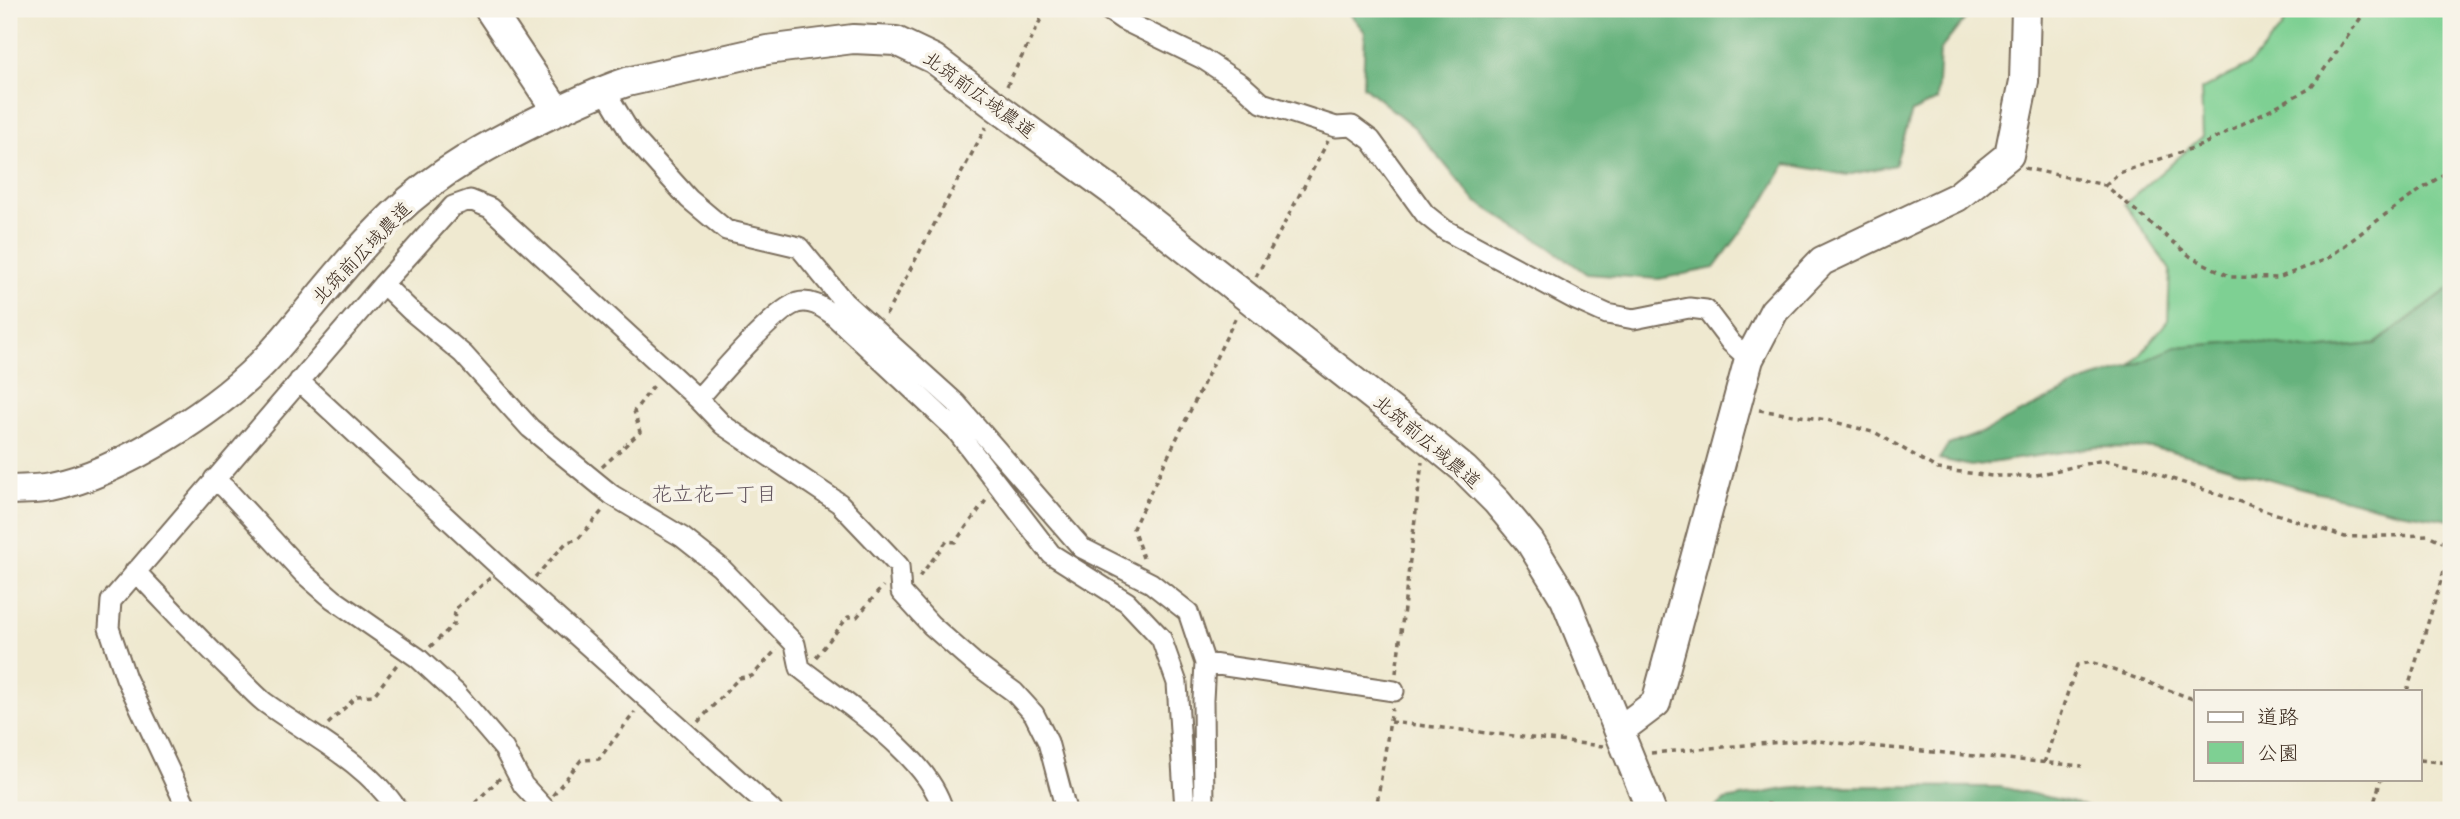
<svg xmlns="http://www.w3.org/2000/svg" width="2460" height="819" font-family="Pangolin,'Klee One',sans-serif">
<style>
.green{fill:#7ed093;stroke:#5c7d58;stroke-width:2}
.forest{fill:#66b27d;stroke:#506e4e;stroke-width:2}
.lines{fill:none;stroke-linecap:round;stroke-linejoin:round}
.street-casing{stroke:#7a6d5c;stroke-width:23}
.secondary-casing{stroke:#7a6d5c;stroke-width:32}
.path{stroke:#7a6d5c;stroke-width:3.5;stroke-dasharray:5 5;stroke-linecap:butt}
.street{stroke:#fff;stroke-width:19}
.secondary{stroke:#fff;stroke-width:28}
.labels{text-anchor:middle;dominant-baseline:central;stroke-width:7;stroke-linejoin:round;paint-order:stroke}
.street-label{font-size:19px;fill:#3b2a1e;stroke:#f7f3e8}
.neighbourhood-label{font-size:21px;fill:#63565e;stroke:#f7f3e8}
</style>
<rect width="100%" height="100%" fill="#f7f3e8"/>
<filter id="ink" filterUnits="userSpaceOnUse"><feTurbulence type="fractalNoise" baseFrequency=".0143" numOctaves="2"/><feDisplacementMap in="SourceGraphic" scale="14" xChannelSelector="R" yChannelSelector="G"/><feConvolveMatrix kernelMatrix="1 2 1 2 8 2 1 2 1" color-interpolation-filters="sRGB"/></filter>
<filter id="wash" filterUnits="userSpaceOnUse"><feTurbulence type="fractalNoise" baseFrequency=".00686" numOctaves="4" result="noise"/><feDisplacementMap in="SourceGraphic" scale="28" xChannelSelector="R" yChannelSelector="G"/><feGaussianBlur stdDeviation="1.57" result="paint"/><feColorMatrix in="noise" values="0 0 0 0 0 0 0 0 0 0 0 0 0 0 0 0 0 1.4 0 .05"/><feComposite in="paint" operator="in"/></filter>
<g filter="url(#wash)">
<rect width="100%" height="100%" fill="#efe9d0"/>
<path class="green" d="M2334,9H2451V287L2375,344L2313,350L2250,341L2176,347L2131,367L2168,320L2170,270L2125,204L2203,136L2201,90L2249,65L2281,29L2290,10L2322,15Z"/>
<path class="forest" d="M1346,9H1345H1973L1940,50L1937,100L1912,112L1895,165L1847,175L1786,164L1763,203L1714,268L1659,279L1587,274L1549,247L1475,201L1415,128L1363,86L1365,32Z
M2451,287V520L2399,512L2297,487L2180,453L2151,448L2096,447L1971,466L1939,459L1948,445L1983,432L2085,381L2131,367L2176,347L2250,341L2313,350L2375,344Z
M1826,786L2000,787L2084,805L2094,810H1713L1725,800L1785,789Z"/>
</g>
<g filter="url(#ink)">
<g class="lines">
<defs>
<path id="street" d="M1107,9L1123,20L1203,59L1241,84L1262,103L1336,127L1352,126L1371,140L1425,214L1445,230L1576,300L1607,314L1634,319L1689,308L1706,310L1731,343L1749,359
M604,89L632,136L689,199L726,230L799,247L844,302L956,403L1082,548L1151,583L1188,612L1205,663L1203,700L1204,810
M383,284L411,311L463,354L530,428L612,495L682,537L720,567L795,644L800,668C844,703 928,755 943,810
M299,381L501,568L772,810
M698,399C717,378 775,309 797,303C810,299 822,307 832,314L955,429L1051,554L1127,602L1161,638L1177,683L1185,810
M214,479L226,489L303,573L333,599L418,658L456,693L504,749L523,785L546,810
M135,571C166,603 197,637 229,668C241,679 252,692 264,702C311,736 364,761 398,810
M1205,663L1394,691
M188,810L126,678L109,628L111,601L383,284L453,206L470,200L490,208L698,399L723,425L839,503L899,566L901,592L931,625L973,662L1014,692L1034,714L1048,742L1066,810"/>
<path id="secondary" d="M489,9L557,111
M9,490C22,489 38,490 51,487C121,473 223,407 271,354C312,308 348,258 393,215C438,171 493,142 549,115C575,103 599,91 627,82L767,50L853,39L896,41L934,59L997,107L1111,190L1425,437L1464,469L1497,502L1530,542L1565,599L1651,810
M1619,731L1656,703L1749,359L1774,311L1822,261L1957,197L2009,155L2024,81L2026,9"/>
</defs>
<use href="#street" class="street-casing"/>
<use href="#secondary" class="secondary-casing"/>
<path class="path" d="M858,9L861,18
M1007,86L1046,9
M2024,168L2105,185L2191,257L2231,277L2278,278L2327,259L2386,214L2451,169
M2105,185L2119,173L2202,145L2311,88L2367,9
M1256,277L1328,141
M886,315L986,127
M1759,410L1827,420L1876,433L1938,469L1992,476H2032L2103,460L2143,467L2163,476L2345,537L2428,535L2451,546
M602,467L640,432L634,411L656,383
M1143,558L1133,528L1237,315
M535,577L567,542L578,539L603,510
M919,577L947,541L955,542L987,499
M430,647L454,624L455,609L490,578
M816,657L848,617H857L883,586
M1396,673L1422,462
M2407,691L2451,548
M698,722L739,678L752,676L777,649
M1390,722L1603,746
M328,724L357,696L374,695L398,663
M1651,753L1806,740L2082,766
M2420,760L2451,763
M2044,763L2077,665L2091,662L2196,700
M553,795L581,760L599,759L635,712
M468,810L501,777
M1376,810L1392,708
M1737,810L1768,804L1796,810
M2372,810L2381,779"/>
<use href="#street" class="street"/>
<use href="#secondary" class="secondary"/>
</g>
</g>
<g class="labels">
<g class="street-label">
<text transform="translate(979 95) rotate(36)">北筑前広域農道</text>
<text transform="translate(362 253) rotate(-46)">北筑前広域農道</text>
<text transform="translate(1427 442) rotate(40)">北筑前広域農道</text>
</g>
<g class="neighbourhood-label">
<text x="714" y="494">花立花一丁目</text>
</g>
</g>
<rect width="2460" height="819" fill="none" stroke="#f7f3e8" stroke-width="35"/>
<rect x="2194" y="690" width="228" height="91" fill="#f7f3e8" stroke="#aca397" stroke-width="2"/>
<rect x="2208" y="712" width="35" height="10" fill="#ffffff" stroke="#aca397" stroke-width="2"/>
<text x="2257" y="724" font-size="21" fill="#3b2a1e">道路</text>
<rect x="2208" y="742" width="35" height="21" fill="#7ed093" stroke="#aca397" stroke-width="2"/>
<text x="2257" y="760" font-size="21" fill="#3b2a1e">公園</text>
</svg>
